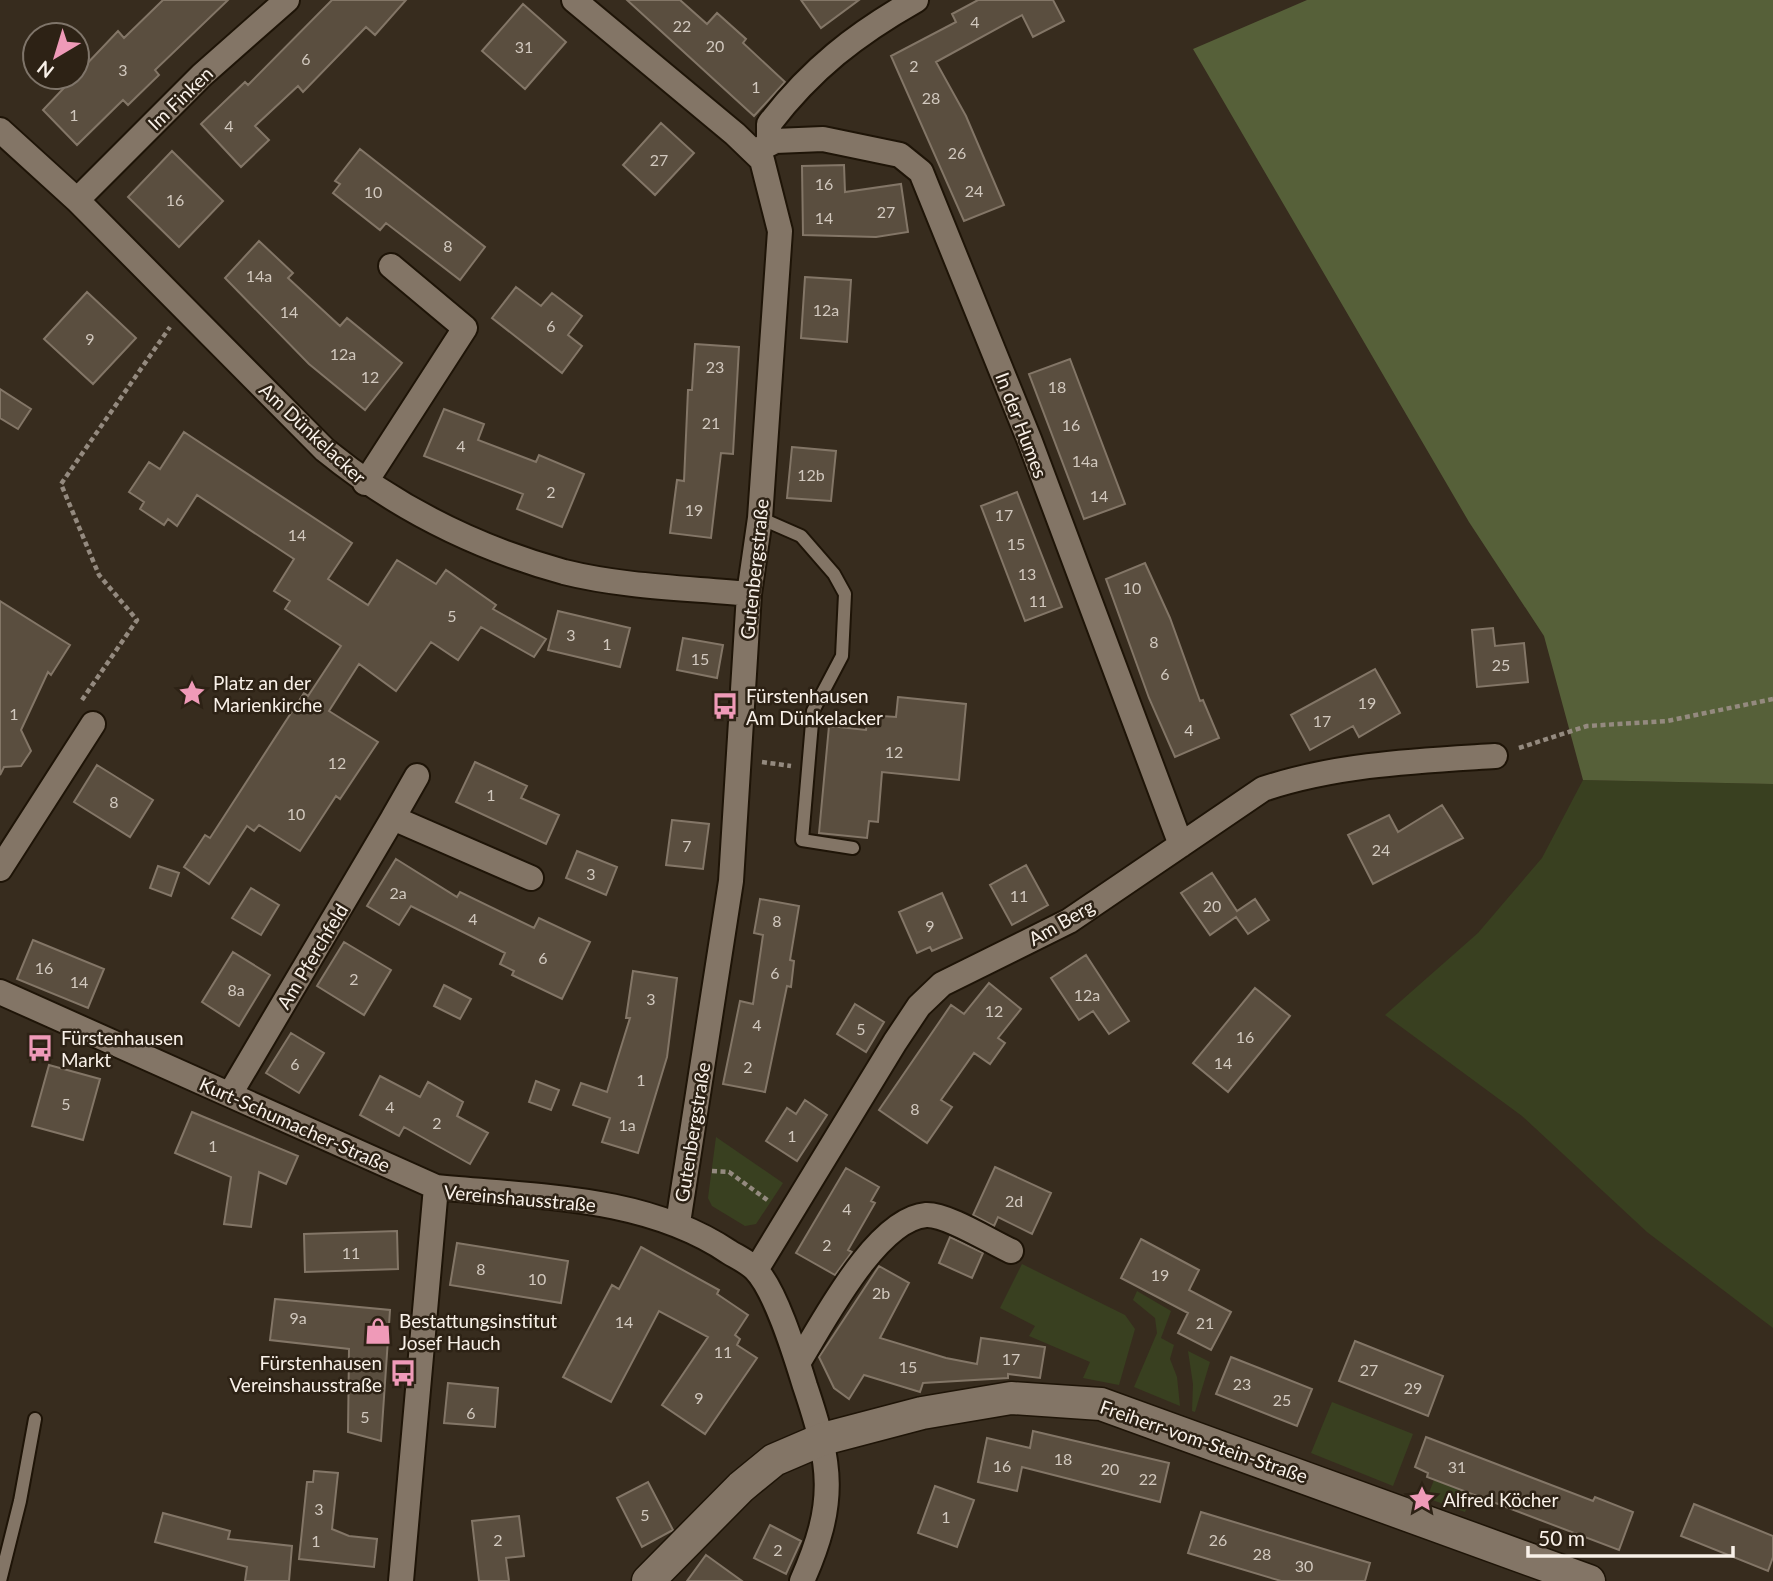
<svg xmlns="http://www.w3.org/2000/svg" width="1773" height="1581" font-family="Lato,sans-serif">
<style>
.green{fill:#394020}
.forest{fill:#566039}
.building{fill:#5a4e3f;stroke:#837667;stroke-width:2}
.lines{fill:none;stroke-linecap:round;stroke-linejoin:round}
.service-casing{stroke:#1e1407;stroke-width:16}
.minor-casing{stroke:#1e1407;stroke-width:28}
.tertiary-casing{stroke:#1e1407;stroke-width:35}
.path{stroke:#948a7f;stroke-width:4.5;stroke-dasharray:5 3.5;stroke-linecap:butt}
.service{stroke:#837566;stroke-width:12}
.minor{stroke:#837566;stroke-width:24}
.tertiary{stroke:#837566;stroke-width:32}
.labels{text-anchor:middle;dominant-baseline:central;stroke-width:5;stroke-linejoin:round;paint-order:stroke}
.number-label{font-size:16px;fill:#d1c8be}
.street-label{font-size:19px;fill:#f9f1e9;stroke:#2d2215}
.poi-label{font-size:19px;fill:#f9f1e9;stroke:#2d2215;text-anchor:start}
</style>
<rect width="100%" height="100%" fill="#372c1e"/>
<path class="green" d="M1583,780L1773,784V1328L1647,1232L1522,1116L1385,1015L1478,933L1542,858Z
M716,1137L783,1183L756,1224L745,1226L712,1206L708,1198Z
M1022,1264L1125,1315L1135,1329L1119,1385L1083,1378L1090,1362L1029,1336L1035,1326L1000,1308Z
M1137,1291L1171,1311L1161,1338L1174,1345L1170,1359L1177,1377L1180,1406L1134,1387L1157,1333L1155,1318L1133,1300Z
M1188,1351L1210,1362L1195,1412L1192,1411L1193,1384Z
M1332,1402L1413,1434L1393,1486L1311,1453Z
M1434,1480L1472,1495L1465,1512L1427,1498Z"/>
<path class="forest" d="M1307,0H1773V784L1583,780L1544,636L1469,522L1193,49Z"/>
<path class="building" d="M163,0H228L155,70L159,75L128,105L123,100L77,145L43,110L118,31L124,38Z
M332,0H406L375,35L366,27L303,92L298,86L255,126L269,140L241,167L201,124L245,82L248,85Z
M627,0H680L707,24L717,13L746,39L743,43L785,82L754,116Z
M801,0H859L821,28Z
M978,0H1053L1064,21L1033,37L1022,15L936,62L966,116L1004,205L964,221L891,56L956,22L952,14Z
M523,4L566,42L525,89L482,51Z
M661,123L694,153L655,195L623,165Z
M360,149L485,247L460,280L386,223L380,230L333,193L340,184L335,181Z
M172,151L223,201L179,247L128,197Z
M844,165L845,192L901,184L908,232L876,237L803,235L802,166Z
M259,241L293,273L288,278L340,326L347,318L402,363L365,410L309,364L225,278Z
M805,277L851,280L847,342L801,338Z
M516,287L541,306L552,293L582,316L568,335L582,346L562,373L492,318Z
M87,292L136,338L93,384L44,339Z
M695,344L739,347L733,454L721,453L711,538L670,533L677,480L684,481L688,390H692Z
M1070,359L1125,504L1084,519L1029,374Z
M0,389L31,409L18,429L0,418Z
M444,409L484,424L478,440L536,462L539,455L584,474L562,527L517,509L523,494L424,456Z
M184,432L352,543L328,579L368,605L397,560L436,584L446,570L496,605L493,609L546,639L534,657L481,627L458,660L431,642L396,691L359,664L329,711L378,742L340,799L336,796L300,851L259,825L254,831L247,826L209,884L184,867L205,835L210,838L304,693L308,696L341,646L285,609L290,601L274,591L294,559L197,495L177,526L168,519L164,525L140,509L144,502L129,492L149,462L160,469Z
M792,447L836,451L831,501L787,498Z
M1017,492L1062,607L1025,621L981,506Z
M1145,563L1170,618L1200,701L1203,700L1219,738L1175,757L1149,698L1106,579Z
M0,601L70,645L51,675L48,672L21,730L31,751L21,766L4,767L0,775Z
M558,611L630,628L620,667L548,650Z
M1493,628L1495,646L1524,643L1528,682L1477,687L1472,630Z
M683,638L723,645L717,678L677,670Z
M1375,669L1400,713L1359,737L1353,726L1310,750L1291,715Z
M898,697L966,704L959,780L882,772L878,822L869,821L867,838L819,833L829,726L866,730L868,715L896,717Z
M475,762L527,786L521,798L559,815L546,844L456,802Z
M97,765L153,800L130,837L74,802Z
M1442,805L1463,838L1373,884L1348,835L1389,815L1398,832Z
M672,820L709,824L703,869L666,865Z
M577,851L617,867L606,895L566,878Z
M396,859L457,897L460,892L534,928L539,918L590,942L562,999L512,975L514,971L500,964L505,953L411,906L399,925L367,906Z
M1026,865L1048,905L1012,925L990,885Z
M158,866L179,873L171,896L150,888Z
M1212,873L1237,911L1255,899L1269,920L1248,934L1236,917L1210,935L1181,893Z
M251,888L279,905L261,935L232,918Z
M942,893L962,938L932,951L930,947L917,953L899,912Z
M760,899L799,906L790,960L794,961L791,987L787,986L765,1092L723,1084L740,1001L753,1004L763,935L754,933Z
M33,940L104,969L88,1008L17,979Z
M344,942L391,970L364,1015L317,986Z
M233,952L270,975L239,1026L202,1002Z
M1086,955L1129,1021L1109,1034L1093,1011L1079,1020L1051,978Z
M633,971L677,978L667,1057L638,1153L602,1142L610,1118L573,1105L581,1083L607,1092L630,1018H626Z
M989,983L1021,1009L998,1038L1005,1043L990,1064L974,1053L941,1100L952,1107L927,1143L879,1110L951,1005L964,1014Z
M444,985L471,999L460,1019L434,1006Z
M1255,988L1290,1016L1228,1092L1193,1063Z
M855,1004L884,1022L866,1052L837,1034Z
M291,1033L324,1053L299,1093L266,1073Z
M49,1065L100,1079L83,1140L32,1126Z
M380,1076L420,1097L428,1082L463,1102L457,1116L488,1133L470,1164L404,1127L399,1136L360,1115Z
M536,1081L559,1090L551,1110L529,1102Z
M805,1100L827,1115L797,1161L766,1141L787,1108L796,1114Z
M192,1112L298,1156L286,1184L259,1172L251,1227L224,1224L231,1177L175,1153Z
M995,1167L1051,1193L1032,1234L998,1217L994,1226L973,1215Z
M846,1168L879,1187L871,1201L875,1203L848,1250L852,1252L835,1275L796,1253Z
M397,1231L398,1269L305,1272L304,1234Z
M950,1237L983,1253L972,1278L939,1263Z
M1141,1239L1199,1270L1189,1290L1231,1312L1211,1350L1178,1333L1188,1313L1121,1278Z
M457,1243L568,1261L561,1303L450,1285Z
M641,1247L719,1290L717,1294L748,1315L735,1335L740,1339L737,1345L757,1358L705,1434L662,1405L708,1337L659,1311L611,1402L563,1377L612,1285L619,1289Z
M879,1266L909,1283L880,1338L946,1358L977,1364L981,1338L1045,1347L1040,1378L1008,1374V1378L923,1383L920,1392L864,1375L849,1399L834,1388L819,1357Z
M275,1299L390,1310L381,1441L348,1432L349,1349L270,1340Z
M1355,1341L1443,1376L1428,1416L1339,1381Z
M1231,1357L1312,1389L1297,1426L1216,1394Z
M448,1383L498,1388L495,1427L444,1423Z
M1033,1431L1169,1463L1160,1502L1022,1467L1017,1491L978,1482L987,1438L1030,1448Z
M1426,1437L1593,1501L1595,1497L1633,1512L1619,1550L1427,1477L1428,1473L1415,1467Z
M314,1471L338,1473L332,1529L349,1536L377,1539L374,1567L299,1559L307,1482H313Z
M648,1482L673,1530L642,1547L617,1498Z
M935,1486L974,1500L957,1547L918,1533Z
M1694,1504L1773,1536V1557L1768,1571L1681,1536Z
M1201,1512L1370,1563L1365,1581H1281L1188,1553Z
M163,1513L230,1531L228,1539L292,1546L289,1581H245L247,1567L155,1542Z
M519,1516L524,1556L506,1558L509,1581H479L472,1521Z
M770,1525L801,1541L786,1574L754,1558Z
M706,1555L742,1581H687Z"/>
<g class="lines">
<defs>
<path id="service" d="M760,518L801,536L834,574L845,594L842,656L813,711L802,840L853,848
M0,1581L20,1501L35,1419"/>
<path id="minor" d="M574,0L735,134L762,160L780,231L760,518L749,594L731,881L678,1223
M0,130L77,200L325,450C395,507 477,548 564,572C624,587 688,588 749,594
M769,144V124C811,69 856,34 916,0
M754,152L775,141L823,139L900,155L921,172L1029,439L1181,845
M77,200L202,75L287,0
M365,483L465,328L391,266
M393,818L417,776
M0,869L93,724
M0,992L436,1187
M230,1094L393,818L531,878
M756,1270L895,1042L919,1006L942,984L1069,921L1263,789C1338,764 1417,761 1495,756
M798,1363C823,1323 876,1219 926,1215C947,1214 991,1242 1011,1251
M401,1581L436,1187C534,1197 644,1195 729,1252C737,1257 748,1262 755,1269C776,1290 796,1357 805,1386C832,1466 837,1502 802,1581"/>
<path id="tertiary" d="M648,1581L741,1487L774,1460L823,1439L922,1413L1011,1398L1101,1404L1589,1581"/>
</defs>
<use href="#service" class="service-casing"/>
<use href="#minor" class="minor-casing"/>
<use href="#tertiary" class="tertiary-casing"/>
<path class="path" d="M82,700L137,620L99,575L61,484L170,327
M1519,748L1587,726L1667,721L1773,699
M762,762L791,766
M712,1171L729,1172L770,1202"/>
<use href="#service" class="service"/>
<use href="#minor" class="minor"/>
<use href="#tertiary" class="tertiary"/>
</g>
<defs>
<symbol id="sight-bare" viewBox="-9 -9 18 18"><path d="M0-6L1.8-2.2L6-1.7L2.9 1.2L3.7 5.4L0 3.3L-3.7 5.4L-2.9 1.2L-6-1.7L-1.8-2.2Z" fill="#ef9ab8" stroke="#2d2215" stroke-width="2.5" paint-order="stroke"/></symbol>
<symbol id="bus-bare" viewBox="-9 -9 18 18"><path d="M-5-6H5V4H4V6H2V4H-2V6H-4V4H-5ZM-3.5-4V0h7V-4ZM-3.5 1.2v1.5H-2V1.2ZM2 1.2v1.5H3.5V1.2Z" fill="#ef9ab8" stroke="#2d2215" stroke-width="2.5" paint-order="stroke"/></symbol>
<symbol id="shop-bare" viewBox="-9 -9 18 18"><path d="M-5-2.5h2.3a2.7 3.5 0 0 1 5.4 0H5L5.5 6h-11ZM-1.5-2.5h3a1.5 2.3 0 0 0-3 0Z" fill="#ef9ab8" stroke="#2d2215" stroke-width="2.5" paint-order="stroke"/></symbol>
</defs>
<g fill-rule="evenodd">
<use href="#sight-bare" x="173" y="674" width="38" height="38"/>
<use href="#bus-bare" x="706" y="687" width="38" height="38"/>
<use href="#bus-bare" x="21" y="1029" width="38" height="38"/>
<use href="#shop-bare" x="359" y="1312" width="38" height="38"/>
<use href="#bus-bare" x="384" y="1354" width="38" height="38"/>
<use href="#sight-bare" x="1403" y="1480" width="38" height="38"/>
</g>
<g class="labels">
<g class="number-label">
<text x="975" y="21">4</text>
<text x="682" y="25">22</text>
<text x="715" y="45">20</text>
<text x="524" y="46">31</text>
<text x="306" y="58">6</text>
<text x="914" y="65">2</text>
<text x="123" y="69">3</text>
<text x="756" y="86">1</text>
<text x="931" y="97">28</text>
<text x="74" y="114">1</text>
<text x="229" y="125">4</text>
<text x="957" y="152">26</text>
<text x="659" y="159">27</text>
<text x="824" y="183">16</text>
<text x="974" y="190">24</text>
<text x="373" y="191">10</text>
<text x="175" y="199">16</text>
<text x="886" y="211">27</text>
<text x="824" y="217">14</text>
<text x="448" y="245">8</text>
<text x="259" y="275">14a</text>
<text x="826" y="309">12a</text>
<text x="289" y="311">14</text>
<text x="551" y="325">6</text>
<text x="90" y="338">9</text>
<text x="343" y="353">12a</text>
<text x="715" y="366">23</text>
<text x="370" y="376">12</text>
<text x="1057" y="386">18</text>
<text x="711" y="422">21</text>
<text x="1071" y="424">16</text>
<text x="461" y="445">4</text>
<text x="1085" y="460">14a</text>
<text x="811" y="474">12b</text>
<text x="551" y="491">2</text>
<text x="1099" y="495">14</text>
<text x="694" y="509">19</text>
<text x="1004" y="514">17</text>
<text x="297" y="534">14</text>
<text x="1016" y="543">15</text>
<text x="1027" y="573">13</text>
<text x="1132" y="587">10</text>
<text x="1038" y="600">11</text>
<text x="452" y="615">5</text>
<text x="571" y="634">3</text>
<text x="1154" y="641">8</text>
<text x="607" y="643">1</text>
<text x="700" y="658">15</text>
<text x="1501" y="664">25</text>
<text x="1165" y="673">6</text>
<text x="1367" y="702">19</text>
<text x="14" y="713">1</text>
<text x="1322" y="720">17</text>
<text x="1189" y="729">4</text>
<text x="894" y="751">12</text>
<text x="337" y="762">12</text>
<text x="491" y="794">1</text>
<text x="114" y="801">8</text>
<text x="296" y="813">10</text>
<text x="687" y="845">7</text>
<text x="1381" y="849">24</text>
<text x="591" y="873">3</text>
<text x="398" y="892">2a</text>
<text x="1019" y="895">11</text>
<text x="1212" y="905">20</text>
<text x="473" y="918">4</text>
<text x="777" y="920">8</text>
<text x="930" y="925">9</text>
<text x="543" y="957">6</text>
<text x="44" y="967">16</text>
<text x="775" y="972">6</text>
<text x="354" y="978">2</text>
<text x="79" y="981">14</text>
<text x="236" y="989">8a</text>
<text x="1087" y="994">12a</text>
<text x="651" y="998">3</text>
<text x="994" y="1010">12</text>
<text x="757" y="1024">4</text>
<text x="861" y="1028">5</text>
<text x="1245" y="1036">16</text>
<text x="1223" y="1062">14</text>
<text x="295" y="1063">6</text>
<text x="748" y="1066">2</text>
<text x="641" y="1079">1</text>
<text x="66" y="1103">5</text>
<text x="390" y="1106">4</text>
<text x="915" y="1108">8</text>
<text x="437" y="1122">2</text>
<text x="627" y="1124">1a</text>
<text x="792" y="1135">1</text>
<text x="213" y="1145">1</text>
<text x="1014" y="1200">2d</text>
<text x="847" y="1208">4</text>
<text x="827" y="1244">2</text>
<text x="351" y="1252">11</text>
<text x="481" y="1268">8</text>
<text x="1160" y="1274">19</text>
<text x="537" y="1278">10</text>
<text x="881" y="1292">2b</text>
<text x="298" y="1317">9a</text>
<text x="624" y="1321">14</text>
<text x="1205" y="1322">21</text>
<text x="723" y="1351">11</text>
<text x="1011" y="1358">17</text>
<text x="908" y="1366">15</text>
<text x="1369" y="1369">27</text>
<text x="1242" y="1383">23</text>
<text x="1413" y="1387">29</text>
<text x="699" y="1397">9</text>
<text x="1282" y="1399">25</text>
<text x="471" y="1412">6</text>
<text x="365" y="1416">5</text>
<text x="1063" y="1458">18</text>
<text x="1002" y="1465">16</text>
<text x="1457" y="1466">31</text>
<text x="1110" y="1468">20</text>
<text x="1148" y="1478">22</text>
<text x="319" y="1508">3</text>
<text x="645" y="1514">5</text>
<text x="946" y="1516">1</text>
<text x="498" y="1539">2</text>
<text x="1218" y="1539">26</text>
<text x="316" y="1540">1</text>
<text x="778" y="1549">2</text>
<text x="1262" y="1553">28</text>
<text x="1304" y="1565">30</text>
</g>
<g class="street-label">
<text transform="translate(180 98) rotate(-44)">Im Finken</text>
<text transform="translate(1022 425) rotate(69)">In der Humes</text>
<text transform="translate(313 433) rotate(43)">Am Dünkelacker</text>
<text transform="translate(754 569) rotate(-84)">Gutenbergstraße</text>
<text transform="translate(1061 922) rotate(-30)">Am Berg</text>
<text transform="translate(312 956) rotate(-59)">Am Pferchfeld</text>
<text transform="translate(295 1124) rotate(24)">Kurt-Schumacher-Straße</text>
<text transform="translate(692 1132) rotate(-81)">Gutenbergstraße</text>
<text transform="translate(520 1198) rotate(5)">Vereinshausstraße</text>
<text transform="translate(1204 1441) rotate(19)">Freiherr-vom-Stein-Straße</text>
</g>
<g class="poi-label">
<text x="213" y="682">Platz an der<tspan x="213" dy="22">Marienkirche</tspan></text>
<text x="746" y="695">Fürstenhausen<tspan x="746" dy="22">Am Dünkelacker</tspan></text>
<text x="61" y="1037">Fürstenhausen<tspan x="61" dy="22">Markt</tspan></text>
<text x="399" y="1320">Bestattungsinstitut<tspan x="399" dy="22">Josef Hauch</tspan></text>
<text x="382" y="1362" text-anchor="end">Fürstenhausen<tspan x="382" dy="22">Vereinshausstraße</tspan></text>
<text x="1443" y="1499">Alfred Köcher</text>
</g>
</g>
<g transform="translate(56 56) rotate(218)"><circle r="33" fill="#2d2215" stroke="#7f756a" stroke-width="2"/>
<path d="M0-5L12 26L0 18L-12 26Z" fill="#ef9ab8"/>
<text y="-10" font-size="19" font-weight="bold" text-anchor="middle" fill="#f9f1e9">N</text>
</g>
<path d="M1528 1546v10h205v-10" fill="none" stroke="#f9f1e9" stroke-width="3.5"/>
<text x="1538" y="1546" font-size="21" fill="#f9f1e9" stroke="#2d2215" stroke-width="5" paint-order="stroke">50 m</text>
</svg>
